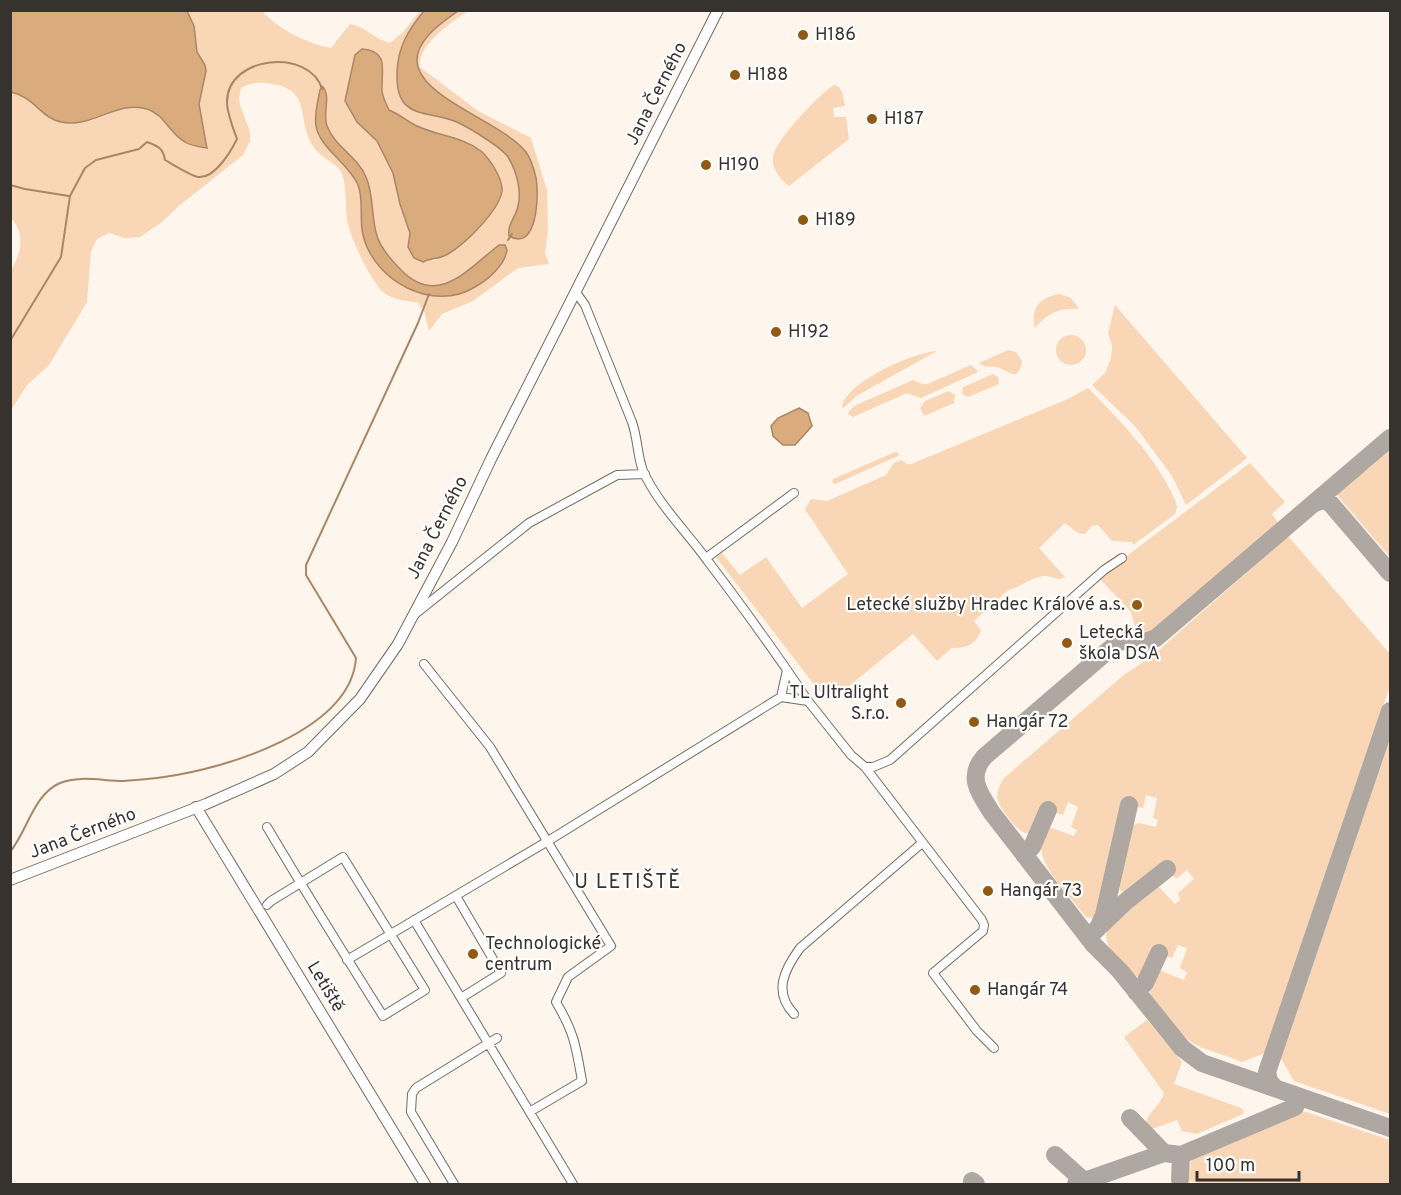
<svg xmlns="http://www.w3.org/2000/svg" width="1401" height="1195" font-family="Overpass,sans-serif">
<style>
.green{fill:#f9d6b5;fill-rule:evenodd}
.water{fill:#daab7d;stroke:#a98766;stroke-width:1.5}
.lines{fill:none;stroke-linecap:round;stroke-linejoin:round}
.stream{stroke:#a98766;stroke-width:2}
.taxiway{stroke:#afa8a2;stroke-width:18}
.minor-casing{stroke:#736b63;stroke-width:10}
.tertiary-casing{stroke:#736b63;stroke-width:12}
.minor{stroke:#fff;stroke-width:8}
.tertiary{stroke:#fff;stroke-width:10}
.poi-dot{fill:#915911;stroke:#fff;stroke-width:2}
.labels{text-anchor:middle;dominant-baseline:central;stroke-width:4.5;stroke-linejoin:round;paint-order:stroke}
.poi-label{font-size:18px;fill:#36332f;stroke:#fff;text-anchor:start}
.street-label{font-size:18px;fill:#36332f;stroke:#fff}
.neighbourhood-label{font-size:20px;letter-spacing:1.5px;fill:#36332f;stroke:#fff}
</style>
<rect width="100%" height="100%" fill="#fef5ec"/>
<path class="green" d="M187,11H262C278,29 308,44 331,48L350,24C365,26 375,40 390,43L403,32L420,11H468C452,22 417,45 420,67L478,111L531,138L547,190L548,230L545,253L549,264L518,268L473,301L442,314L429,331L423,307L420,308L419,303C408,301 393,300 384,293C371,282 350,237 347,220C345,205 347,188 342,174C338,163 321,159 313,146C296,120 313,90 272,84C260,82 252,82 241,88L239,99L240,105L250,132V141L243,155L180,205L162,222L140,237L125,238L109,233L97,239L91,251L87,302L49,365L27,385L11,410V271C20,253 26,238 13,220H11V92C35,97 44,121 70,123C98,126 116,101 146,109C161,114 168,130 181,139C189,144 198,145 207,148L206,136L199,104L206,71L205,65L197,52L196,37ZM362,49C370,50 378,52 382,60V91L389,110L418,127L458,138L486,156L501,181L500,196L481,227L434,261L429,259L423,262L408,247L410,233L400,204L393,173L377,141L345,101Z
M834,85L838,86L842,92L845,106L833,108L834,117H846L849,139L789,186C780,179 769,166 774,153C780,136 818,95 834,85Z
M1060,294L1071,298L1079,309C1060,307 1047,313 1035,328C1030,309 1040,297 1060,294Z
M1115,305L1247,458L1186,505L1172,476L1135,426L1092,385L1105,373L1111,358L1112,346L1108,333Z
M1056 350a15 15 0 1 1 30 0a15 15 0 1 1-30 0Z
M1008,350L1016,352L1022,361C1019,384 1008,370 997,367C989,365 986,369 979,363Z
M937,351L858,395L843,408L842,407C846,382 914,352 937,351Z
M971,365L978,371L976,373L921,398L907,393L853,417L848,414L849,411L856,405L913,380L925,385Z
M993,374L998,377L999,384L968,397L962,394L963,387Z
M1088,388C1121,422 1155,455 1175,500L1177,507L1175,514L1133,545L1132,542L1112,541L1098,525L1092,526L1085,534L1078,533L1065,523L1039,548L1065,577L1060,579C1056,579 1050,576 1046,576C1031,576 1020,588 1008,590L974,621L981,630C976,645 967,648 952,648L937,661L913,634L838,695C830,700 825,697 819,691L716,557L722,553L740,575L766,557L802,608L848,574L805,509L811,499L827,501L886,475L894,463L901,460L909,465L1068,399Z
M949,391L955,395L954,403L924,416L920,408L925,401Z
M1390,448V557L1337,495Z
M895,452L899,453L898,456L835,484L832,482L833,479Z
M1250,463L1285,502L1272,514L1278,523L1153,632L1147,634L1141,633L1135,627L1131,612L1101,580L1103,574Z
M1288,536L1390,654V686L1265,1053L1242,1062C1228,1056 1212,1052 1198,1046C1182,1038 1146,1006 1150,986C1152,981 1156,975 1159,970L1184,980L1187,972L1180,968L1187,948L1178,945L1172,958L1154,951L1144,973L1140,977C1129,976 1125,968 1118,960C1112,952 1106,945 1106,934C1106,918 1144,895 1157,885L1175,904L1180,900L1178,893L1194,879L1187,870L1176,879L1164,865L1129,892H1121L1118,882L1131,826L1139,823L1156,827L1158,820L1153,818L1157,798L1146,795L1143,808L1124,804L1101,910L1098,916L1094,918L1086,917C1073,900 1040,867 1041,846C1041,840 1045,834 1047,829L1052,828L1074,836L1077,830L1071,827L1078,807L1068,802L1063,815L1043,808C1040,815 1037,830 1030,833C1020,837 1001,809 998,801C996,793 999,785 1004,778L1125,674L1151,657Z
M1390,739V1114L1294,1081L1281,1058Z
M1147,1020L1182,1062L1174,1084L1241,1108L1244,1111L1243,1114L1197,1134L1182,1131L1177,1120L1149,1130L1146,1127C1145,1112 1161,1107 1164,1093L1124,1037Z
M1303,1111L1390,1140V1184H1204L1189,1181L1191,1161L1198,1154Z"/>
<path class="water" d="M11,10L187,11L194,26L197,52L205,65L206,71L199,104L207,148C200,147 191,146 185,142C170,134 164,114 147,109C116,100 92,129 61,122C41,118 34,97 11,92Z
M424,11H458C442,22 411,43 418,67C428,101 503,123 526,152C531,159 534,169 536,178C539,193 538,253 509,236C507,224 516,217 518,206C522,190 516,170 508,157C501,147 471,129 459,123C428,109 395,122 397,72C398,47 408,30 424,11Z
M362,49C390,51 381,71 382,91C383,97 386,104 389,110C399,114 407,121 417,126C438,136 461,136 481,151C490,159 503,179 502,191C499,211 465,244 448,254C440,259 431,258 423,262L414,258L408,247L410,233L400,204L393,173L377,141L357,122L345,101L355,55Z
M322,86C332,96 322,113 327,126C335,147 358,157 366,177C374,195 371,217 377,236C381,249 391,260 401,270C438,308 469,268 499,245H505L507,250C505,265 488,280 475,287C433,313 374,281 363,235C359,219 364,200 358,185C349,164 319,147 316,126C314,114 318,101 320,90Z
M799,408L808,413L812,426L795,445H783L773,436L771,426L778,418Z"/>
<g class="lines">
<path class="stream" d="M10,185L25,189L69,196
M508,240L512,234
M10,341L61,257L70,196L85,168L96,160L139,149L147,142C158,146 163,148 165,160C172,164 191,176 198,177C215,179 231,151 237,139C233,128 227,113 227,102C227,55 310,48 322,89
M10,852C28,830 33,795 60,783C79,775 103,781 123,781C137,780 151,779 164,777C224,769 351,731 356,658L306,575V565L418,323L429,294"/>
<path class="taxiway" d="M1390,438L1156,638C1137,647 1134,638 1118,642L984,757C967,777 979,793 992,813L1094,945L1120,971L1182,1048L1202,1063L1390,1128
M1313,504L1323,500L1330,503L1390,573
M1024,855L1032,847L1048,810
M1101,925L1125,902L1167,869
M1088,937L1098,928L1104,915L1129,805
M1136,992L1145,983L1159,953
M1275,1088L1269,1081L1267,1072L1390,711
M1130,1118L1164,1153
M1055,1155L1084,1181
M1180,1180L1181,1155
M972,1181L976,1184
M1076,1184L1164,1153L1181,1155L1295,1107L1298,1100L1295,1095"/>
<defs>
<path id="minor" d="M575,291L585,305L632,422C638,439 637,455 643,471C658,504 686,531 707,560C742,606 776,653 808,701
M706,558L794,493
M415,614L529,523L617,475L645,474
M424,664L490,747L611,946L568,977L556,1002C574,1032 576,1046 582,1081L531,1111
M781,697L787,670
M865,767H873L890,760L1104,570L1122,558
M267,827C305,891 344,954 383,1016L425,990L343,857L271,901L267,905
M456,896L501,973L461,998
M414,920L573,1184
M347,960L548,841L781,697L808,701L851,755L865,767L982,920L984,925L983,931L933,973L977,1031L994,1048
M794,1014C773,992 784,970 800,948L922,843
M454,1184L411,1112L412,1094L416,1088L497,1038"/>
<path id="tertiary" d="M196,807L425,1184
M10,880L206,804L274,774L308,752L360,699L398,644L452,542L491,459L718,10"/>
</defs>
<use href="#minor" class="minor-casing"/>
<use href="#tertiary" class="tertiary-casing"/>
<use href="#minor" class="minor"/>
<use href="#tertiary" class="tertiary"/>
</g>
<g class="poi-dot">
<circle cx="803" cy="35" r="6"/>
<circle cx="735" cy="75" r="6"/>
<circle cx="872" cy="119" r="6"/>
<circle cx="706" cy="165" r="6"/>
<circle cx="803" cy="220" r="6"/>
<circle cx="776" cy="332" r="6"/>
<circle cx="1137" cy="605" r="6"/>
<circle cx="1067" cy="643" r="6"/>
<circle cx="901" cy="703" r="6"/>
<circle cx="974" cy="722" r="6"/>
<circle cx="988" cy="891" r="6"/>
<circle cx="473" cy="954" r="6"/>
<circle cx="975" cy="990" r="6"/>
</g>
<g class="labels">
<g class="poi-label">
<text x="815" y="35">H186</text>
<text x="747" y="75">H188</text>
<text x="884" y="119">H187</text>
<text x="718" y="165">H190</text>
<text x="815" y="220">H189</text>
<text x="788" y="332">H192</text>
<text x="1125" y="605" text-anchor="end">Letecké služby Hradec Králové a.s.</text>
<text x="1079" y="633">Letecká<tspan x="1079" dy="21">škola DSA</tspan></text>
<text x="889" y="693" text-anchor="end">TL Ultralight<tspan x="889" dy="21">S.r.o.</tspan></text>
<text x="986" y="722">Hangár 72</text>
<text x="1000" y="891">Hangár 73</text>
<text x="485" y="944">Technologické<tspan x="485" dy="21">centrum</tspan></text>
<text x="987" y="990">Hangár 74</text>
</g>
<g class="street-label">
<text transform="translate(657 94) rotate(-63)">Jana Černého</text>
<text transform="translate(438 528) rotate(-63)">Jana Černého</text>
<text transform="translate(83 834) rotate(-21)">Jana Černého</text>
<text transform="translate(325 987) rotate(59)">Letiště</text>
</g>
<g class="neighbourhood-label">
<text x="628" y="883">U LETIŠTĚ</text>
</g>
</g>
<rect width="1401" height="1195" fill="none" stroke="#36332f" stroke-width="24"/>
<path d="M1197 1171v9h102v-9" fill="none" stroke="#36332f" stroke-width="3"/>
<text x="1206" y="1171" font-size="18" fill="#36332f" stroke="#ffffff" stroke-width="4.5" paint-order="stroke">100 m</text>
</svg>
